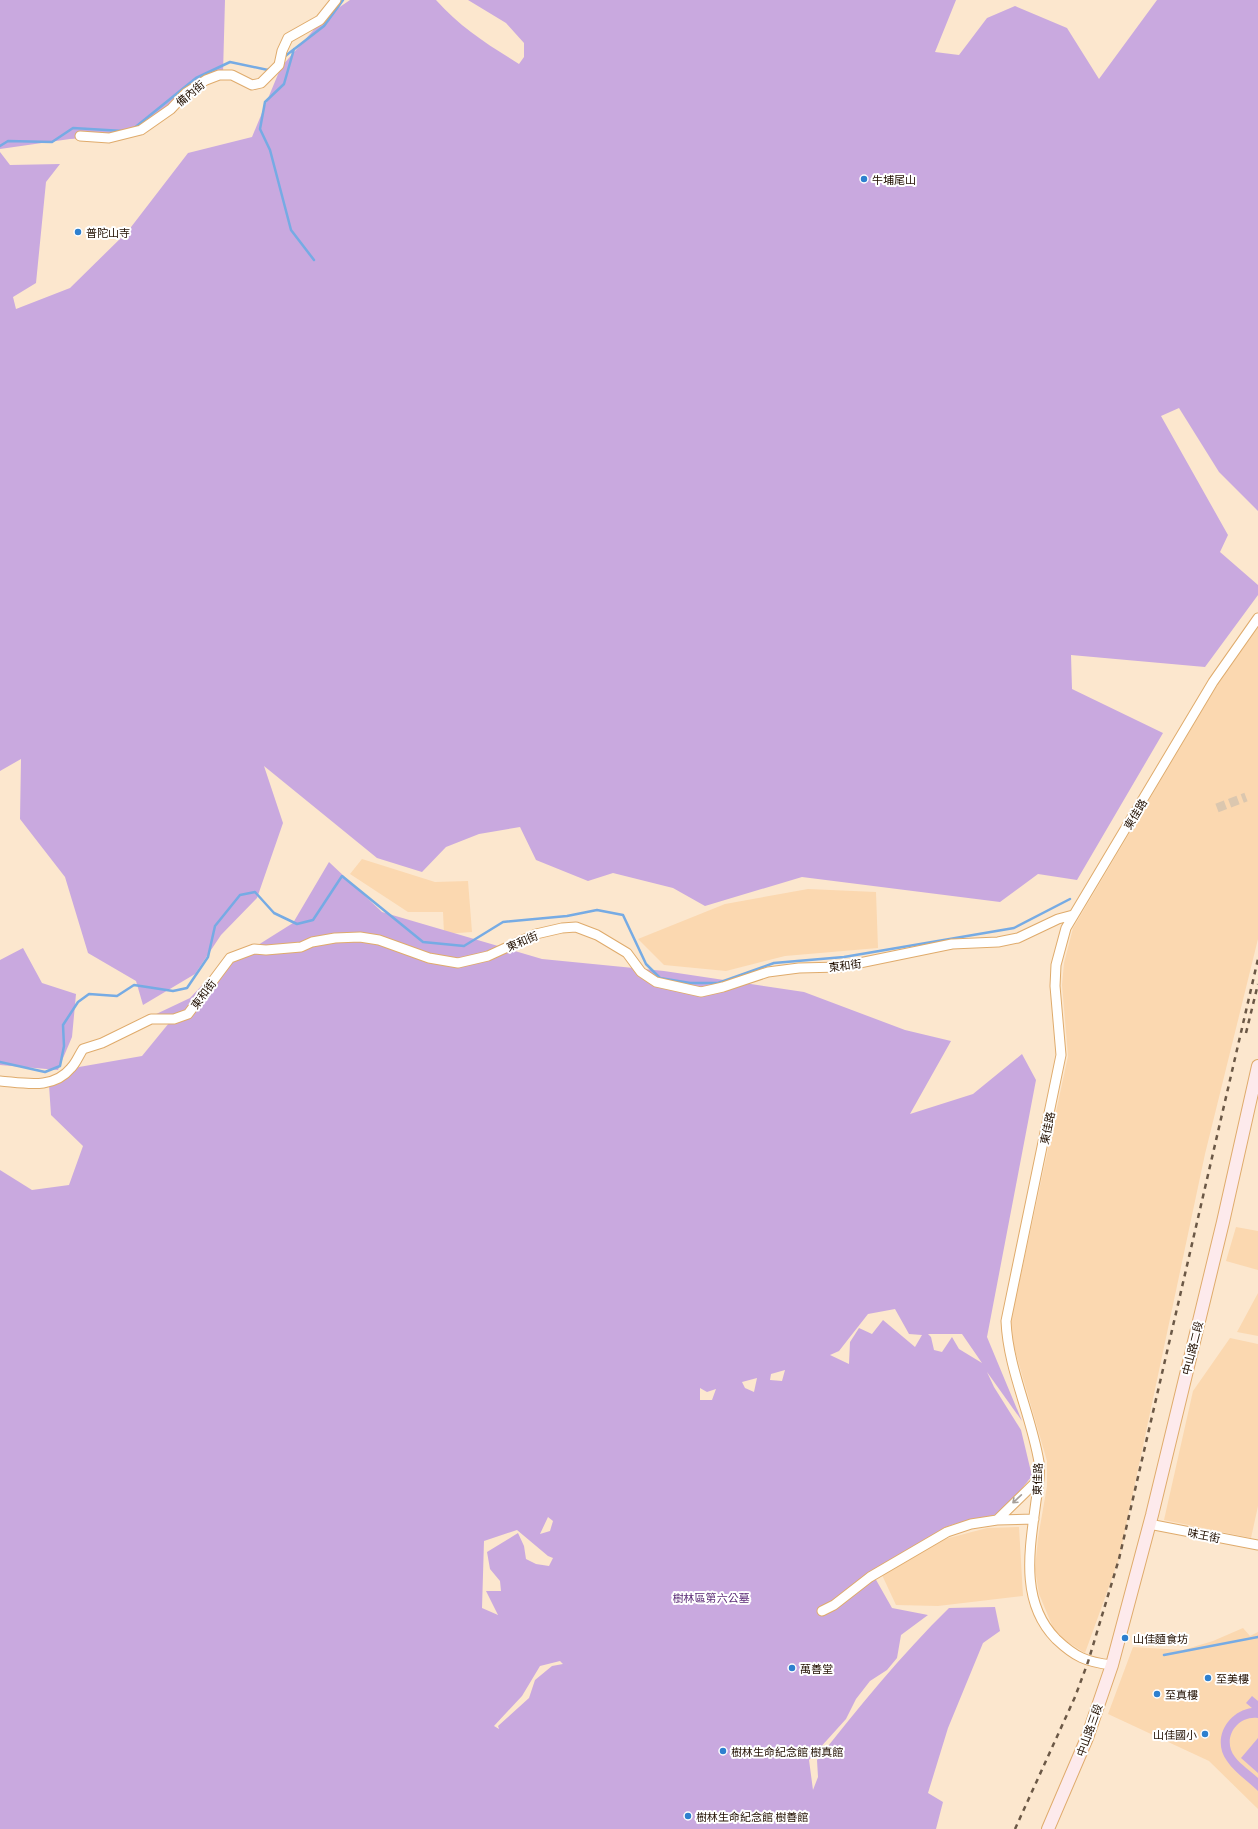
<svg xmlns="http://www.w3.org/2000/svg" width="1258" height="1829" font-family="Barlow,'Noto Sans TC',sans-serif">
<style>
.built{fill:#fbd8b0}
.green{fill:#c9a9df;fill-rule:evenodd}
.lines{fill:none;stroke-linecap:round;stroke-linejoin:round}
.stream{stroke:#76abe4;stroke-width:2.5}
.street-tunnel{stroke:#dbc7af;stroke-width:9;stroke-dasharray:9 4.5;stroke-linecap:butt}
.street-casing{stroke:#dfab6c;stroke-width:11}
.secondary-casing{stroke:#dfab6c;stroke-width:14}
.street{stroke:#fff;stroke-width:9}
.secondary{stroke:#fdeaec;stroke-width:12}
.rail{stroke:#6b5846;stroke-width:2.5;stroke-dasharray:5 5;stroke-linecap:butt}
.oneway{stroke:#a69f99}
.poi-dot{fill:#2e80cf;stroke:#fff;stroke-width:1.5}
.labels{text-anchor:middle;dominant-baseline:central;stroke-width:4;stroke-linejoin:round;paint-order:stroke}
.street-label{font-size:11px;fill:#210f00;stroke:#fff}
.poi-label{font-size:11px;fill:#210f00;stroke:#fff;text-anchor:start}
.park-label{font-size:11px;fill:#592975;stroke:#fff}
</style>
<rect width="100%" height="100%" fill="#fce7ce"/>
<path class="built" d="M1258,627V939L1205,1154L1119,1559L1085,1653L1064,1640L1054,1630L1039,1594L1035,1569L1038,1538L1047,1486V1461L1014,1347L1011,1321L1068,1056L1062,985L1064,963L1073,928L1215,689Z
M362,859L435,882L468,881L472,932L444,934L443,912H408L350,874Z
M808,889L876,892L878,948L785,956L726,971L664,965L638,939L725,904Z
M1236,1227L1258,1231V1270L1226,1261Z
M1258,1293V1336L1237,1332Z
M1230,1338L1258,1344V1506L1251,1538L1164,1520L1193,1391Z
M1019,1527L1023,1596L938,1606L896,1605L882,1575L945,1539L987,1528Z
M1243,1628L1250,1636L1258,1632V1809L1209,1761L1108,1714L1133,1647L1183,1650L1213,1641Z"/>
<path class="green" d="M0,0H225L223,73L131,135L70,139L0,149Z
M350,0H436C461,28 487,44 519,64L524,57V43L506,23L468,0H956L935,52L959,55L987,18L1015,6L1067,28L1099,79L1157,0H1258V511L1219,472L1179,408L1161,416L1228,535L1220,552L1258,585V595L1205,667L1071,655L1072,689L1163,733L1077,880L1038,874L1000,902L802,877L705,906L673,888L613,873L588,881L536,860L520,827L479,834L446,847L422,872L377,858L264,766L283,823L257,898L221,935L195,974L143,1005L136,981L88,953L65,877L20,819L21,759L0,771V152L10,165L60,164L46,182L36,283L13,297L16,309L70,288L128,231L188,153L252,137L281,67L325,17Z
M329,862L382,912L542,959L664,971L804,992L905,1030L951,1041L910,1114L973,1094L1022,1054L1036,1080L987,1337L1022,1421L987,1372L994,1387L1021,1430L1032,1476C1023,1487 1005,1511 992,1516C972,1523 950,1520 934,1535L871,1571L892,1608L928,1615L901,1635L897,1658L887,1670L870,1681L856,1699L846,1719L809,1760L813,1790L818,1777L817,1760C859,1707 901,1655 949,1608L995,1607L1000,1631L983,1643L948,1728L928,1793L943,1802L936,1829H0V1170L32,1190L69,1185L83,1146L51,1115L49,1085L79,1067L142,1056L169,1023L152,1016L190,998L227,959L253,948L293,923ZM895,1309L909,1334L922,1335L915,1347L883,1320L872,1334L859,1328L850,1342L849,1364L830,1355L839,1351L868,1314ZM928,1334H962L982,1363L959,1349L952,1337L942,1352L934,1350L931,1337ZM785,1370L782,1381L770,1380L771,1374ZM757,1378L754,1392L745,1388L742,1382ZM700,1388L707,1392L716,1389L712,1400H700ZM548,1517L553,1521L550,1531L540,1534ZM517,1530L548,1556L553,1558L549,1566L536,1564L526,1559L524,1546L518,1533L487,1552L490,1569L500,1581L501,1591H486L498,1615L482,1608L484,1541ZM560,1661L563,1664L552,1666L535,1680L529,1698L498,1726L499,1729L494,1726L522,1696L540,1666Z
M23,948L42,983L76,994L72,1037L58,1070L0,1065V960Z
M1252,1696L1258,1701V1718C1237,1715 1221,1739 1235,1757C1241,1765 1251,1771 1258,1778V1791C1248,1781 1234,1772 1227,1761C1211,1739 1228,1711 1252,1708L1246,1703Z
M1258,1738V1773L1241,1758Z"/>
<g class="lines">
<path class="stream" d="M294,49L284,84L265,102L260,129L270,150L291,230L314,260
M284,57L324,26L343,0
M133,129L196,78L230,62L268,70L269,69
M0,146L8,141L52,142L73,128L123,131
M0,1062L45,1072L60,1066L64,1046L63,1025L78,1002L89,994L117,996L134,985L173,991L187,988L208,957L215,926L240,895L255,892L274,913L297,924L313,920L342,876L423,942L464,946L503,922L567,916L597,910L623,915L646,964L660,978L690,983H718L774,963L844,957L1014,928L1070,899
M1164,1655L1258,1637"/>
<path class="street-tunnel" d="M1217,808L1246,797"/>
<defs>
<path id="street" d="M80,136L109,138L141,130L171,109L186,93L206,80L219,75H232L252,85L261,83L279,65L282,51L288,38L320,20L336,0
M0,1081C25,1083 53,1090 71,1068C76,1063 79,1055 83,1049L102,1043L151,1019H174L188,1014L230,958L254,949L266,950L301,947L312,942L335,938L360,937L379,940L429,958L458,963L488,956L536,934L562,928L576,927L597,935L627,953L641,972L656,982L701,992L723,987L768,972L799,968L840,967L952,944L998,942L1018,938L1058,919L1073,915
M997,1520L1039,1479
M1149,1524L1258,1545
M822,1611L834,1605L870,1577L947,1532L971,1524L997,1520L1034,1519
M1112,1665C1086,1662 1075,1657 1056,1639C1019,1601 1030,1548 1036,1501C1038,1488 1041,1474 1039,1462C1031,1414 1008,1369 1006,1321L1061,1055L1055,986L1056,965L1066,928L1213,682L1258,618"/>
<path id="secondary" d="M1048,1829L1087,1738L1112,1665L1152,1515L1223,1222L1258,1066"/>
</defs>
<use href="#street" class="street-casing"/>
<use href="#secondary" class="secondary-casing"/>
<use href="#street" class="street"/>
<use href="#secondary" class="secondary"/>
<path class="rail" d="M1246,1033L1258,984
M1015,1829L1075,1697L1088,1662L1119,1559L1258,959"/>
</g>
<defs><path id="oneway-shaft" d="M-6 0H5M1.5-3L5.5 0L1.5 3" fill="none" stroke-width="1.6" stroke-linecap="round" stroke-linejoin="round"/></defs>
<use class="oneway" href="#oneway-shaft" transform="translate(1017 1499) rotate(137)"/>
<g class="poi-dot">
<circle cx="864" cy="179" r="4"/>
<circle cx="78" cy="232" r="4"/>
<circle cx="1125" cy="1638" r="4"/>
<circle cx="792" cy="1668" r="4"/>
<circle cx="1208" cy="1678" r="4"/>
<circle cx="1157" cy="1694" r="4"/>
<circle cx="1205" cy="1734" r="4"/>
<circle cx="723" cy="1751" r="4"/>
<circle cx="688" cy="1816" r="4"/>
</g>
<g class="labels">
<g class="street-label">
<text transform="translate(190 93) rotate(-39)">備內街</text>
<text transform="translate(1135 814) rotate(-59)">東佳路</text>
<text transform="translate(522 941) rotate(-23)">東和街</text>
<text transform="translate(845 965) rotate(-7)">東和街</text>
<text transform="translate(203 994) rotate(-53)">東和街</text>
<text transform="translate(1047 1128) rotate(-78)">東佳路</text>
<text transform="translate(1192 1348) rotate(-76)">中山路二段</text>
<text transform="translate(1037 1479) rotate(-88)">東佳路</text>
<text transform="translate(1204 1535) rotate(11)">味王街</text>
<text transform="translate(1089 1730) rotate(-70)">中山路三段</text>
</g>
<g class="poi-label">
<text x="872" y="179">牛埔尾山</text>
<text x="86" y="232">普陀山寺</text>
<text x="1133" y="1638">山佳麵食坊</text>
<text x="800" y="1668">萬善堂</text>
<text x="1216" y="1678">至美樓</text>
<text x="1165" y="1694">至真樓</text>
<text x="1197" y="1734" text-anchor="end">山佳國小</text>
<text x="731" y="1751">樹林生命紀念館 樹真館</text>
<text x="696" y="1816">樹林生命紀念館 樹善館</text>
</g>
<g class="park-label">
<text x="711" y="1597">樹林區第六公墓</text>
</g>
</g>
</svg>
